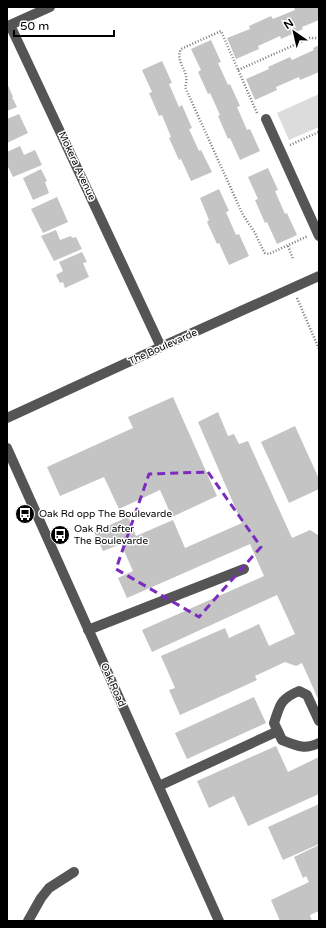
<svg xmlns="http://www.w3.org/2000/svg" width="326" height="928" font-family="'Varela Round',sans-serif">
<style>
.green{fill:#dcdcdc}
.building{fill:#c4c4c4}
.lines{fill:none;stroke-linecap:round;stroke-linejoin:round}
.path{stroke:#777;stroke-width:2.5;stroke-dasharray:1 2;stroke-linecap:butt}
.minor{stroke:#555;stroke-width:10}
.marked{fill:none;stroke:#7b2cbf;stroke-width:3;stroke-dasharray:8 5;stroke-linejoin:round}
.labels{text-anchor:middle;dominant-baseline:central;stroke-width:3;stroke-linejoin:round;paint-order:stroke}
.street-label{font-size:10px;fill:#000;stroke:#fff}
.poi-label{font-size:10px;fill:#000;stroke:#fff;text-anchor:start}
</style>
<rect width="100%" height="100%" fill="#fff"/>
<path class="green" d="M319,94V127L289,140L277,113Z"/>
<path class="building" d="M294,7H319V20L302,27L303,29L281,39L280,36L258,46L259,49L236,59L227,38L250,29L249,26L271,16L273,19L295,10Z
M211,40L221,62L218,63L228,85L230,84L240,106L237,107L247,130L250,129L260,151L240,160L230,138L228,139L218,116L220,115L210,93L208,94L198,72L201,70L191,49Z
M319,45V72L300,80L299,77L276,87L277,90L255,100L246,79L269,69L268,67L290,57L292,60L314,50L313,48Z
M162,61L172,83L169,84L179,107L182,105L192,128L189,129L199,151L201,150L212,172L191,181L181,159L179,160L169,138L171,137L162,115L159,116L149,93L152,92L142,70Z
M7,83L13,97H12L17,107L7,111Z
M19,114L28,133L7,143V119Z
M20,146L24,155L35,150L42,165L13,177L7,165V152Z
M268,168L278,190L275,191L285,214L287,213L297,235L277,244L267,222L265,223L255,200L258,199L248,177Z
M41,169L47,181L45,182L49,193L33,200L23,178Z
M219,189L229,211L226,212L236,235L239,234L249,256L229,265L219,243L217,244L207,222L209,220L200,198Z
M57,197L68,222L43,233L31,209Z
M56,230L60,240L71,236L72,238L76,237L82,249L54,261L41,236Z
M82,252L87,262L83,263L89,277L65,288L63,282L60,283L56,275L63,271L59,262Z
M173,397L217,496L172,517L160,490L119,509L104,477L60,496L47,467L133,428L128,417Z
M218,412L228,436L234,434L239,444L248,441L292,538L310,530L318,535H319V701L302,663L296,666L285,662L255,676L257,680L180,715L169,690L175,688L161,656L225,628L229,638L259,624L269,646L295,634L277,595L152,652L142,630L264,576L250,544L127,598L118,578L133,571L121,544L103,551L94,532L128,517L136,536L173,520L185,548L242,523L198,422Z
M295,426L319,479V489L289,503L261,442Z
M254,697L266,723L187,759L175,733Z
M276,746L288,772L319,757V794L248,826L234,796L209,808L197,781Z
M319,804V844L283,860L268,827Z
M319,845V911L310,915L312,921H280L271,900L309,882L306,876L303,878L294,857Z"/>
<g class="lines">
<path class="path" d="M238,70L310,38H319
M257,113L221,31L181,49C174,63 191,70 185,87L243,215L255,233L263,250L265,253L269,254L308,236
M290,145L319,132
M288,246L293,259
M297,298L319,349"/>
<path class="minor" d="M50,7L10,25L161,347
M266,119L319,236
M7,418L161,347L319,276
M7,448L219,921
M88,630L244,569
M319,721L307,695L299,691C280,699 280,705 274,723L282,740C297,746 304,750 319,743
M159,786L278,731
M28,921L41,898L49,888L74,872"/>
</g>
<path class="marked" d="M208,472L261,547L199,617L116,569L149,474Z"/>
<defs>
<symbol id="bus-disc" viewBox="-11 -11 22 22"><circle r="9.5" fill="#000" stroke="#fff"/><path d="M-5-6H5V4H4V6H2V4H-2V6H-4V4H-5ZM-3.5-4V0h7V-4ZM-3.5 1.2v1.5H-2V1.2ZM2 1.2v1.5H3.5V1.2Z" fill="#fff"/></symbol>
</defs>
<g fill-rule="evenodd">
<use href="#bus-disc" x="14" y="503" width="22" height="22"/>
<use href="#bus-disc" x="49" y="524" width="22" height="22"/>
</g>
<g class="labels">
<g class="street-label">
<text transform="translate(77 166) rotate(65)">Mokera Avenue</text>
<text transform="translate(163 347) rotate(-24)">The Boulevarde</text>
<text transform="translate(113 685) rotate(66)">Oak Road</text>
</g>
<g class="poi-label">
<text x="39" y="514">Oak Rd opp The Boulevarde</text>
<text x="74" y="529">Oak Rd after<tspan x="74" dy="12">The Boulevarde</tspan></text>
</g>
</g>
<rect width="326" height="928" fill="none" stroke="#000000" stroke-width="16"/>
<g transform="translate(294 32) rotate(326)" stroke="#ffffff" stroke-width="3" paint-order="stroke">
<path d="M0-3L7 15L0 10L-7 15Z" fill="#000000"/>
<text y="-6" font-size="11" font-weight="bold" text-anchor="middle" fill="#000000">N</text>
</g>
<path d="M14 30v6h100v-6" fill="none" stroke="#000000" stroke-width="2"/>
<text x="20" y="30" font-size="12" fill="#000000" stroke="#ffffff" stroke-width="3" paint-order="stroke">50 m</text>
</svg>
